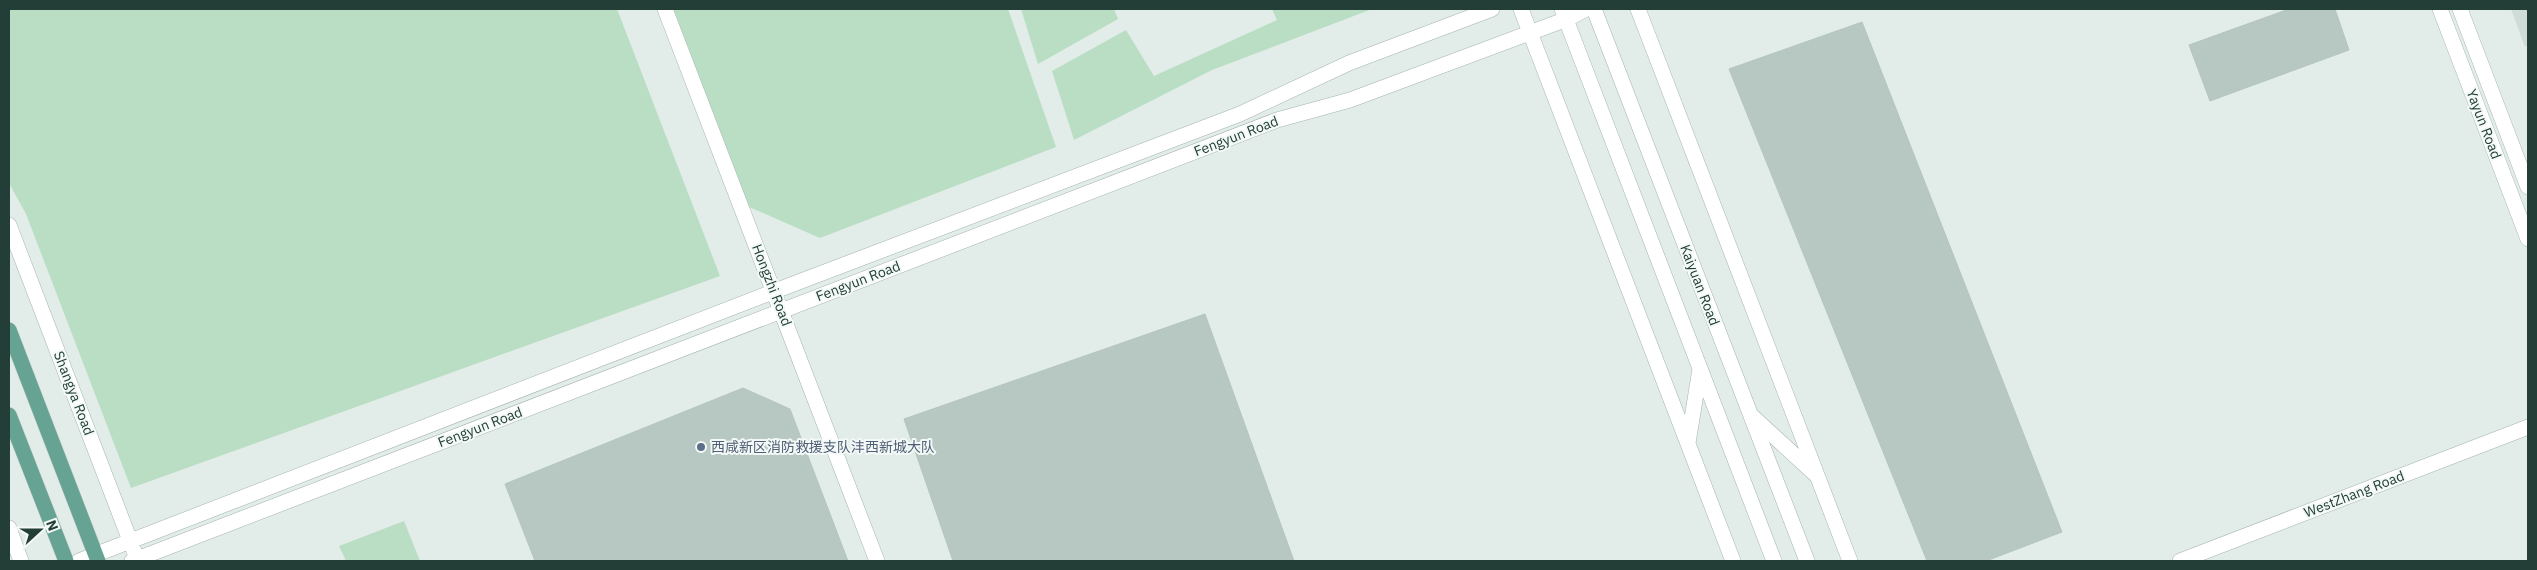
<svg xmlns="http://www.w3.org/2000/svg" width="2537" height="570" font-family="'IBM Plex Sans','Noto Sans SC',sans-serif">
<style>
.built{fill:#d0dcd7}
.green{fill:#badec4}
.building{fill:#b7c7c1;stroke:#b4c6bf}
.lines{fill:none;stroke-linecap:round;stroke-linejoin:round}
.minor-casing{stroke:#a5b4af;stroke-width:16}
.major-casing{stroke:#c1c9c7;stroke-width:16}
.minor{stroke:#fff;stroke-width:15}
.major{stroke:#66a393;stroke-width:15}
.service-dot{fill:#5c6f8a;stroke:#f3f9f6;stroke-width:2}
.labels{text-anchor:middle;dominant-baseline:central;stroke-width:4;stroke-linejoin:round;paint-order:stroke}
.street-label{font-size:14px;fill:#223e36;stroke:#f3f9f6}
.service-label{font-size:14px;fill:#4e5e75;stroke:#f3f9f6;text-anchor:start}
</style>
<rect width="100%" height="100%" fill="#e2ece8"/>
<path class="built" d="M2511,9H2528V45L2525,47Z"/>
<path class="green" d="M9,9H617L720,276L131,488L26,214L9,183Z
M671,9H1008L1056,147L820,238L747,206Z
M1021,9H1114L1118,19L1038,64Z
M1272,9H1372L1212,70L1074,140L1052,71L1126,30L1154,76L1277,20Z
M404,521L420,561H346L339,546Z"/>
<path class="building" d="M2289,9H2335L2349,50L2210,101L2189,45Z
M1862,22L2062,532L1986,561H1927L1729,69Z
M1205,314L1294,561H953L904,419Z
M743,388L790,409L848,561H535L505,484Z"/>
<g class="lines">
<defs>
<path id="minor" d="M665,9L877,561
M1521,9L1733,561
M1562,9L1774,561
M1594,9L1807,561
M1638,9L1850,561
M2440,9L2528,239
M2460,9L2528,187
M9,225L134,551
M1753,417L1815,474
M1688,443L1700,369
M9,528L21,561
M79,561L775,291L1240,114L1349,63L1492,9
M132,561L1277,120L1350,100L1567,19L1586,9
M2180,561L2528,427"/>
<path id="major" d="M9,330L98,561
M9,415L66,561"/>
</defs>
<use href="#minor" class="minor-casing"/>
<use href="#major" class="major-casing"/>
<use href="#minor" class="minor"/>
<use href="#major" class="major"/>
</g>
<circle class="service-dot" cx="701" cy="447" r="5"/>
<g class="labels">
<g class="street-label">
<text transform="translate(2484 124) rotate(69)">Yayun Road</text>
<text transform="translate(1236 136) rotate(-21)">Fengyun Road</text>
<text transform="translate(858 281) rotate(-21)">Fengyun Road</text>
<text transform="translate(772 285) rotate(69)">Hongzhi Road</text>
<text transform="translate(1700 285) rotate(69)">Kaiyuan Road</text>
<text transform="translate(74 393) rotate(69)">Shangya Road</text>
<text transform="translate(480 427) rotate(-21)">Fengyun Road</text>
<text transform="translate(2354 494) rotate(-21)">WestZhang Road</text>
</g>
<g class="service-label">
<text x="711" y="447">西咸新区消防救援支队沣西新城大队</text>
</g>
</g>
<rect width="2537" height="570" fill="none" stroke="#223e36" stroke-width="20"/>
<g transform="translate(40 530) rotate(69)" stroke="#f3f9f6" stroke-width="4" paint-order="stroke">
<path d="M0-4L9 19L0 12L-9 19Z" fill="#223e36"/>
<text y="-8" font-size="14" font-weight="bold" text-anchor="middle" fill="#223e36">N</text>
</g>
</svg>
